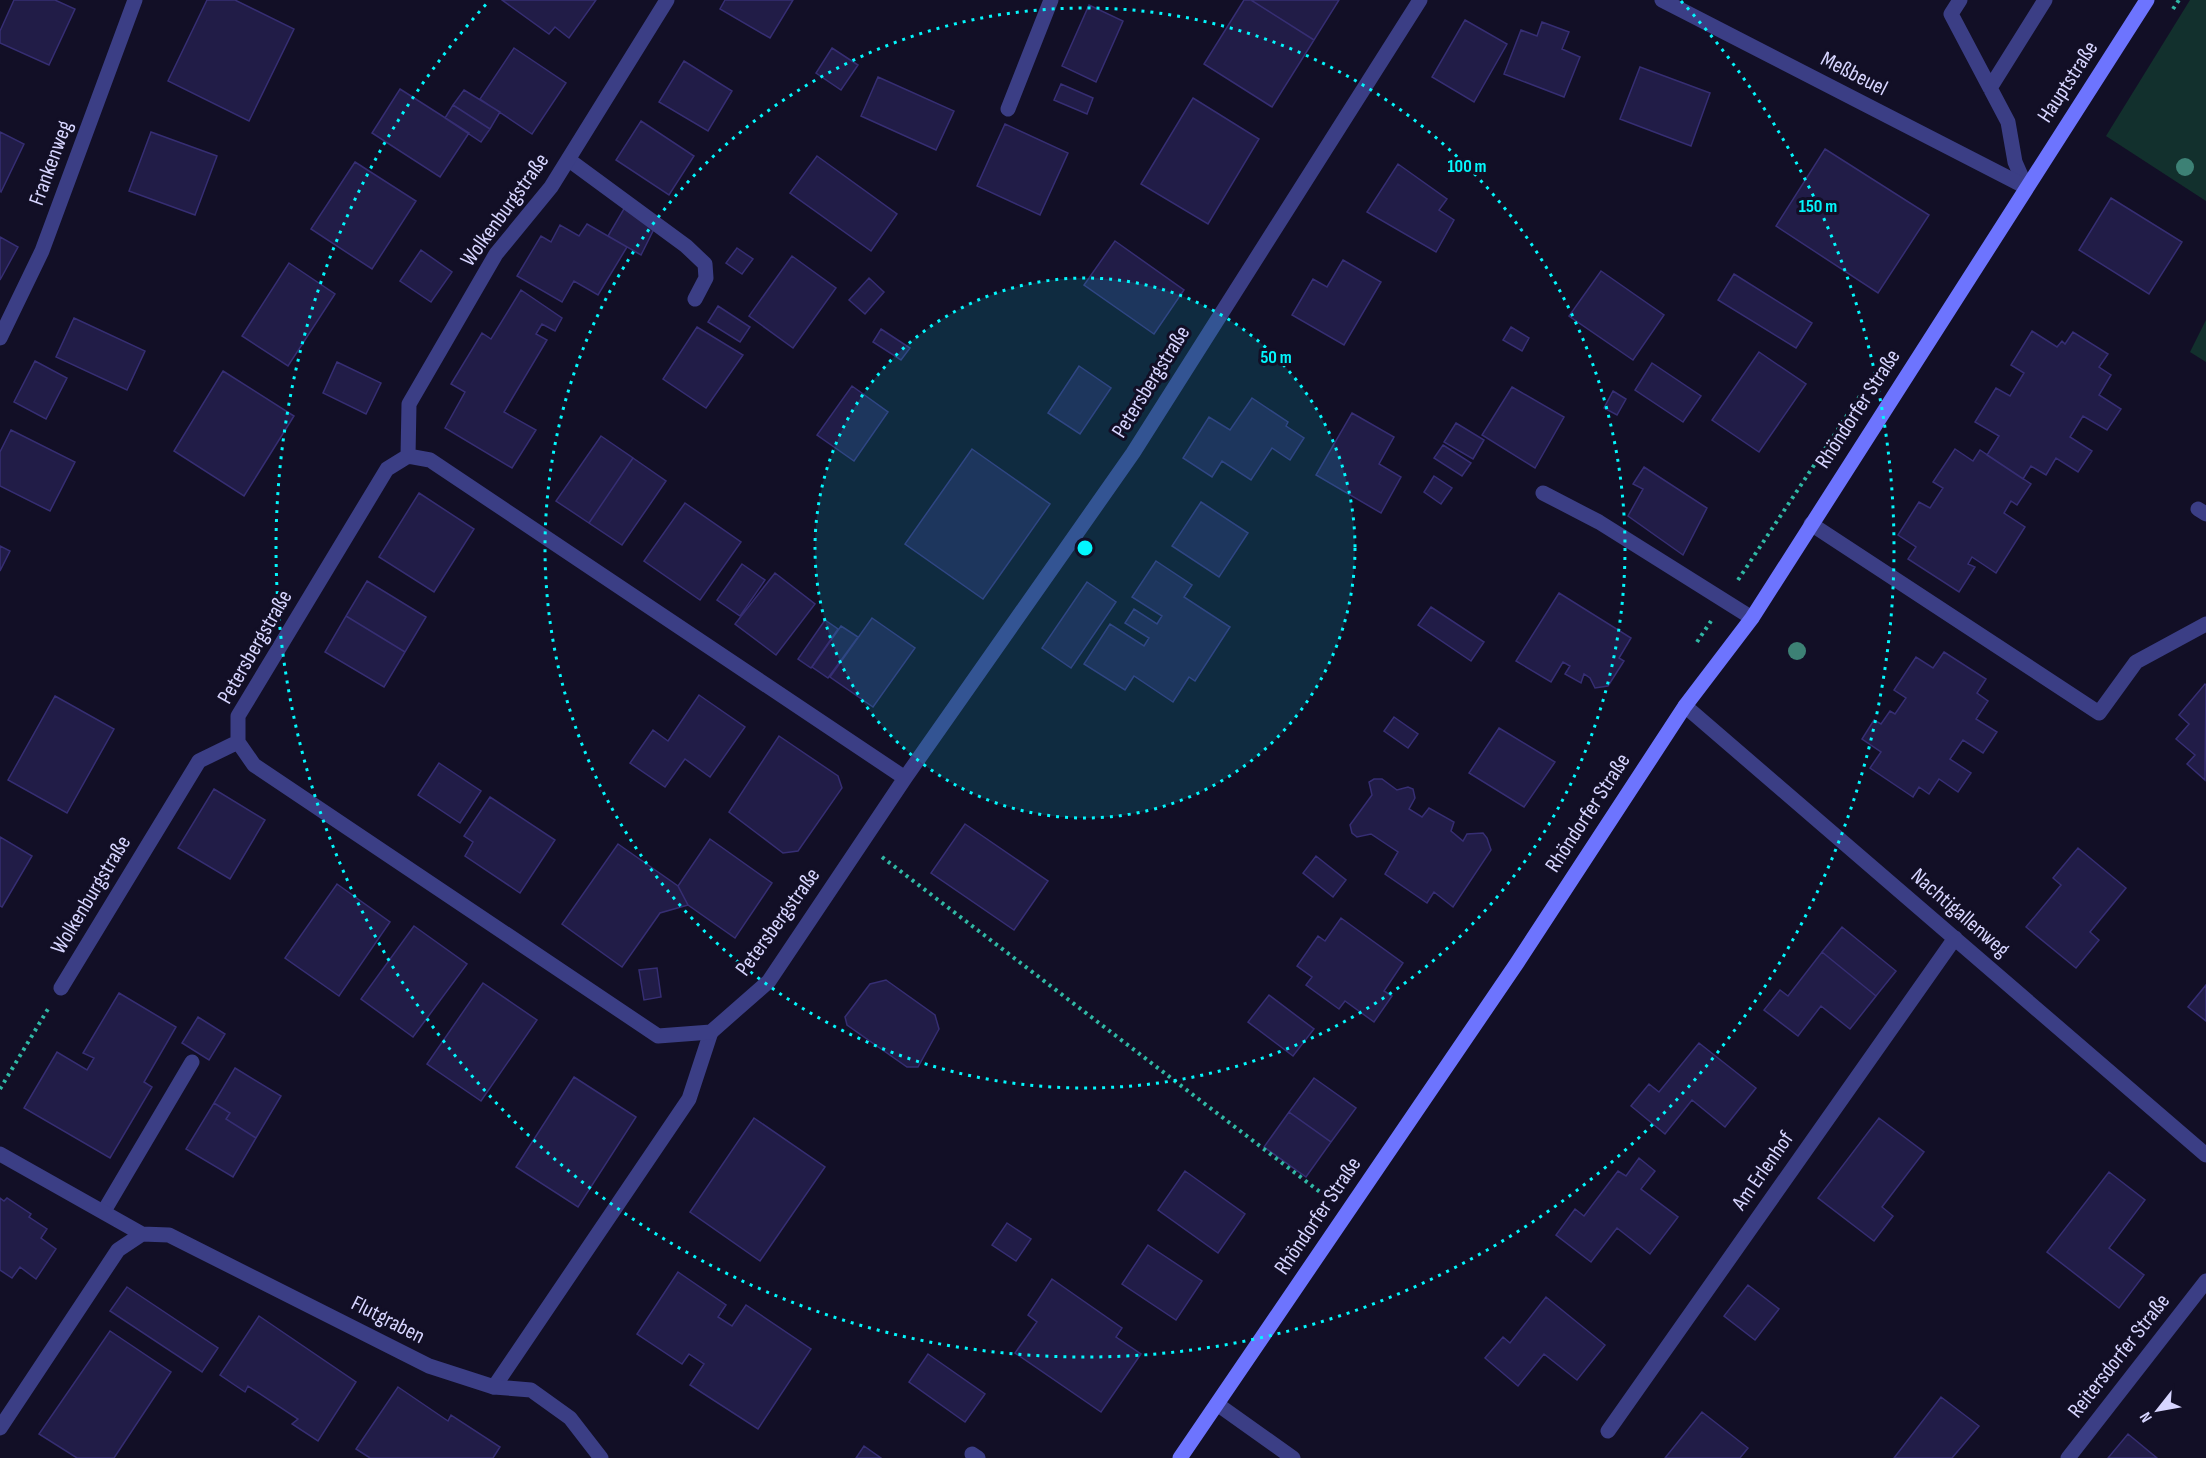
<svg xmlns="http://www.w3.org/2000/svg" width="2206" height="1458" font-family="'Sofia Sans Condensed',sans-serif">
<style>
.green{fill:#12302d}
.building{fill:#211c47;stroke:#362e73;stroke-width:1.5}
.lines{fill:none;stroke-linecap:round;stroke-linejoin:round}
.path{stroke:#30b8a5;stroke-width:4;stroke-dasharray:3 4.5;stroke-linecap:butt}
.lane{stroke:#3b3e85;stroke-width:15}
.street{stroke:#3b3e85;stroke-width:15}
.secondary{stroke:#6d74fe;stroke-width:15}
.tree{fill:#3d8175}
.ring{fill:none;stroke:#03f7fd;stroke-width:3;stroke-dasharray:3 6}
.labels{text-anchor:middle;dominant-baseline:central;stroke-width:6;stroke-linejoin:round;paint-order:stroke}
.street-label{font-size:22px;fill:#d7d5ff;stroke:#120f26}
.centre{fill:#03f7fd;stroke:#120f26;stroke-width:3}
.ring-label{font-size:18px;text-anchor:middle;font-weight:bold;fill:#03f7fd;stroke:#120f26;stroke-width:6;stroke-linejoin:round;paint-order:stroke}
</style>
<rect width="100%" height="100%" fill="#120f26"/>
<path class="green" d="M2190,0H2206V201L2106,136Z
M2206,320V362L2190,352Z"/>
<path class="building" d="M14,0H55L75,9L49,65L0,43V31Z
M207,0H235L294,29L249,121L168,81Z
M502,0H596L569,38L555,27L549,34Z
M725,0H793L770,38L720,9Z
M1244,0H1251L1314,40L1272,107L1204,64Z
M1251,0H1339L1314,40Z
M1089,5L1123,21L1096,82L1062,66Z
M1465,20L1507,44L1474,102L1432,77Z
M1542,22L1569,32L1562,49L1580,57L1564,97L1504,74L1521,30L1537,36Z
M514,48L566,83L532,134L480,99Z
M832,48L858,65L841,90L816,73Z
M684,61L732,91L708,131L659,102Z
M1640,67L1710,93L1691,146L1620,119Z
M878,77L954,111L936,150L861,116Z
M1061,84L1093,98L1087,114L1054,100Z
M400,89L469,133L440,177L372,133Z
M464,90L500,112L490,129L453,105Z
M1193,98L1259,139L1208,224L1141,184Z
M453,105L490,129L481,142L445,118Z
M641,121L694,156L669,195L616,160Z
M1005,124L1068,153L1040,215L977,186Z
M0,132L24,144L1,192L0,191Z
M151,132L217,156L195,215L129,191Z
M1825,149L1929,215L1878,293L1776,226Z
M817,156L897,214L871,251L790,193Z
M355,162L416,201L372,269L311,229Z
M1398,164L1447,199L1439,210L1454,220L1436,252L1367,212Z
M2111,198L2182,242L2149,294L2079,250Z
M625,207L654,229L641,255L608,236Z
M587,224L627,247L598,295L574,281L562,302L517,276L541,236L551,242L560,225L579,236Z
M0,237L18,247L0,280Z
M1115,241L1184,290L1154,334L1084,285Z
M737,248L753,259L742,274L726,263Z
M421,250L452,272L431,302L400,281Z
M792,256L836,288L793,348L749,316Z
M1343,260L1381,282L1344,345L1292,315L1313,279L1327,287Z
M289,263L335,294L288,366L242,336Z
M1601,271L1664,315L1633,360L1569,316Z
M1734,274L1812,323L1796,348L1718,300Z
M869,278L884,292L865,314L849,300Z
M521,290L562,318L555,331L542,324L536,334L547,340L504,412L536,430L512,468L445,428L465,392L451,384L482,333L491,339Z
M718,306L750,327L740,342L708,322Z
M74,318L145,351L127,390L56,357Z
M697,327L743,355L706,408L663,379Z
M1511,327L1529,338L1522,351L1503,340Z
M881,329L910,348L901,360L873,342Z
M2032,331L2057,347L2062,341L2065,344L2073,332L2108,354L2099,367L2111,375L2099,395L2121,409L2107,430L2083,416L2070,437L2092,451L2078,472L2056,458L2046,475L2031,466L2023,479L1987,455L1999,436L1975,422L1996,388L2010,396L2024,373L2011,365Z
M1759,352L1806,384L1759,452L1712,420Z
M35,361L67,378L46,419L14,402Z
M337,362L381,383L366,414L323,393Z
M1652,363L1701,396L1683,422L1635,390Z
M1079,366L1111,388L1080,434L1048,413Z
M223,371L294,416L244,496L174,451Z
M852,386L888,412L854,461L817,435Z
M1512,387L1564,417L1535,468L1482,435Z
M1613,391L1626,399L1617,415L1604,408Z
M1252,398L1288,422L1286,426L1304,438L1290,460L1272,448L1251,480L1222,461L1212,477L1183,458L1209,417L1230,430Z
M1352,413L1394,437L1379,464L1401,477L1381,513L1316,475Z
M1456,423L1484,440L1473,459L1444,442Z
M11,430L75,462L50,511L0,486V452Z
M601,436L633,458L589,523L556,501Z
M1443,445L1471,463L1462,476L1434,458Z
M972,449L1050,504L983,599L905,544Z
M1955,449L1973,461L1980,450L2031,484L2017,505L2011,501L2004,513L2025,527L1996,573L1972,557L1968,564L1975,567L1959,592L1908,559L1916,547L1898,535L1919,502L1930,508L1943,488L1933,482Z
M633,458L666,481L622,545L589,523Z
M1644,467L1707,508L1683,555L1628,516L1643,489L1633,484Z
M1434,476L1452,488L1441,504L1424,492Z
M419,493L474,529L434,592L379,557Z
M1201,502L1248,533L1219,577L1172,546Z
M685,503L741,542L700,600L644,561Z
M0,546L10,551L0,571Z
M1156,561L1192,585L1184,597L1230,627L1195,681L1189,677L1173,702L1134,676L1125,690L1084,664L1110,624L1144,646L1149,638L1125,623L1134,609L1157,624L1162,616L1132,597Z
M742,564L765,580L740,616L717,600Z
M775,573L815,604L776,655L735,624Z
M367,581L426,617L405,652L346,616Z
M1087,582L1116,602L1071,668L1042,648Z
M1559,593L1631,638L1619,658L1624,661L1608,686L1595,688L1590,678L1584,674L1581,683L1565,674L1570,666L1563,662L1551,682L1516,661Z
M1431,607L1484,642L1471,661L1418,625Z
M346,616L405,652L384,687L325,652Z
M872,618L915,648L873,707L830,677Z
M825,620L838,629L811,668L798,659Z
M841,626L858,637L828,678L812,667Z
M1944,652L1986,679L1977,693L1988,701L1976,719L1997,732L1983,753L1963,740L1950,759L1971,773L1958,792L1939,779L1929,794L1919,787L1913,797L1870,768L1881,752L1862,739L1874,720L1881,724L1890,711L1895,714L1906,698L1894,690L1916,657L1933,668Z
M2205,684L2206,685L2205,780L2187,764L2195,755L2176,739L2189,724L2179,715Z
M699,695L745,727L710,777L685,759L665,787L630,763L653,730L668,741Z
M55,696L114,729L67,813L8,780Z
M1394,717L1418,734L1408,748L1384,731Z
M1499,728L1555,762L1524,807L1469,773Z
M779,736L838,776L842,788L798,851L783,853L729,812Z
M439,763L481,791L460,823L418,795Z
M1374,779H1382L1397,790L1408,787L1413,789L1415,798L1409,809L1422,817L1429,808L1454,822L1451,831L1463,841L1467,834L1483,833L1487,838L1491,850L1453,907L1434,892L1427,903L1385,874L1398,852L1371,834L1357,837L1352,833L1350,825L1372,795L1369,782Z
M214,789L265,820L230,879L178,848Z
M490,797L555,840L520,893L465,856L473,842L464,836Z
M965,824L1048,881L1014,930L931,873Z
M0,837L32,856L2,907L0,906Z
M710,839L772,883L735,938L688,905L678,886Z
M618,844L678,886L688,905L660,913L622,967L562,924Z
M2078,848L2126,888L2090,932L2099,940L2076,968L2026,927L2061,885L2053,878Z
M1316,856L1346,880L1333,897L1303,873Z
M337,884L390,922L339,996L285,958Z
M1341,918L1403,963L1384,991L1392,996L1374,1022L1345,1001L1339,1009L1306,985L1312,977L1297,966L1318,936L1325,941Z
M414,926L467,964L413,1037L361,999Z
M1842,927L1896,971L1876,996L1822,952Z
M1822,952L1876,996L1850,1029L1821,1006L1798,1036L1764,1010L1780,990L1788,996Z
M657,968L661,997L644,1000L639,970Z
M886,980L935,1015L939,1029L918,1067H907L847,1025L845,1017L870,984Z
M483,983L537,1020L481,1101L427,1064Z
M2206,985V1021L2188,1007Z
M119,993L176,1027L144,1082L152,1087L110,1158L24,1108L57,1052L87,1070L94,1058L83,1053Z
M1269,995L1314,1029L1293,1056L1248,1022Z
M198,1017L225,1034L209,1060L182,1043Z
M1699,1043L1756,1088L1725,1127L1692,1100L1665,1134L1631,1106L1649,1084L1659,1092Z
M235,1068L281,1096L256,1138L226,1119L230,1113L214,1103Z
M574,1077L636,1117L578,1207L516,1167Z
M1314,1078L1356,1108L1331,1142L1289,1112Z
M214,1103L230,1113L226,1119L256,1138L233,1177L186,1149Z
M1289,1112L1331,1142L1306,1177L1264,1147Z
M754,1118L825,1167L760,1261L690,1212Z
M1879,1118L1924,1152L1882,1207L1893,1216L1874,1241L1818,1198Z
M1639,1158L1655,1171L1641,1189L1678,1217L1650,1254L1617,1228L1591,1262L1556,1235L1575,1209L1584,1216L1618,1171L1626,1176Z
M1185,1171L1245,1214L1218,1253L1158,1210Z
M2109,1172L2145,1200L2109,1248L2144,1275L2119,1308L2047,1252Z
M0,1198L4,1201L7,1198L31,1214L29,1217L47,1229L41,1238L56,1249L36,1279L20,1267L12,1278L0,1270Z
M1007,1223L1031,1239L1016,1261L992,1245Z
M1148,1245L1202,1281L1176,1320L1122,1284Z
M678,1272L726,1305L718,1317L732,1326L746,1305L811,1349L758,1429L690,1385L704,1364L689,1354L682,1364L637,1334Z
M1052,1279L1122,1328L1116,1337L1141,1354L1101,1412L1015,1353L1037,1322L1028,1315Z
M1748,1285L1779,1309L1755,1340L1724,1316Z
M127,1287L218,1348L202,1372L110,1311Z
M1546,1297L1605,1345L1577,1380L1544,1354L1518,1386L1485,1358L1503,1337L1510,1343Z
M259,1316L356,1382L318,1441L292,1424L298,1419L248,1386L245,1392L220,1375Z
M110,1331L171,1372L114,1458H77L39,1434Z
M928,1354L985,1394L965,1422L909,1382Z
M398,1387L448,1421L451,1415L500,1447L493,1458H370L356,1449Z
M1941,1397L1979,1426L1952,1458H1894Z
M1702,1412L1748,1448L1740,1458H1665Z
M2128,1434L2157,1458H2108Z
M864,1446L881,1458H856Z"/>
<g class="lines">
<path class="path" d="M2173,9L2179,0
M1738,580L1860,396
M1697,642L1711,621
M882,857L1324,1195
M0,1089L48,1009"/>
<path class="lane" d="M1960,0L1951,14L2008,122L2015,162L2026,187
M1990,88L2045,0
M1008,109L1051,0
M569,160L686,246L705,264L706,278L695,299
M1543,493L1599,522L1752,618
M2198,509L2206,514
M1811,524L2099,713L2136,662L2206,624
M104,1211L192,1062
M494,1387L689,1099L711,1032
M1217,1404L1293,1458
M972,1454L978,1458"/>
<path class="street" d="M1662,0L2026,187
M0,338L42,251L135,0
M408,456L409,404L496,254L551,187L667,0
M1685,706L2206,1155
M905,778L430,460L408,456L387,469L238,716V742L254,765L658,1036L711,1032L769,981L905,778L1133,453L1420,0
M61,988L199,761L238,742
M0,1154L142,1234
M0,1428L118,1250L142,1234L169,1235L429,1366L494,1387L531,1390L570,1418L601,1458
M1608,1431L1955,938
M2068,1458L2206,1281"/>
<path class="secondary" d="M1180,1458L1517,963L1685,706L1752,618L2147,0"/>
</g>
<g class="tree">
<circle cx="2185" cy="167" r="9"/>
<circle cx="1797" cy="651" r="9"/>
</g>
<circle cx="1085" cy="548" r="270" fill="#03f7fd" fill-opacity=".12"/>
<g class="ring">
<circle cx="1085" cy="548" r="270"/>
<circle cx="1085" cy="548" r="540"/>
<path d="M1681 1A809 809 0 1 1 489 1"/>
</g>
<g class="labels">
<g class="street-label">
<text transform="translate(1854 74) rotate(27)">Meßbeuel</text>
<text transform="translate(2068 82) rotate(-57)">Hauptstraße</text>
<text transform="translate(51 163) rotate(-70)">Frankenweg</text>
<text transform="translate(505 210) rotate(-54)">Wolkenburgstraße</text>
<text transform="translate(1151 382) rotate(-58)">Petersbergstraße</text>
<text transform="translate(1858 409) rotate(-57)">Rhöndorfer Straße</text>
<text transform="translate(255 647) rotate(-60)">Petersbergstraße</text>
<text transform="translate(1588 813) rotate(-57)">Rhöndorfer Straße</text>
<text transform="translate(91 895) rotate(-59)">Wolkenburgstraße</text>
<text transform="translate(1960 913) rotate(41)">Nachtigallenweg</text>
<text transform="translate(778 922) rotate(-54)">Petersbergstraße</text>
<text transform="translate(1763 1171) rotate(-55)">Am Erlenhof</text>
<text transform="translate(1318 1216) rotate(-56)">Rhöndorfer Straße</text>
<text transform="translate(388 1320) rotate(27)">Flutgraben</text>
<text transform="translate(2119 1356) rotate(-52)">Reitersdorfer Straße</text>
</g>
</g>
<circle cx="1085" cy="548" r="9" class="centre"/>
<g class="ring-label">
<text x="1467" y="172">100 m</text>
<text x="1818" y="212">150 m</text>
<text x="1276" y="363">50 m</text>
</g>
<g transform="translate(2158 1410) rotate(239)" stroke="#120f26" stroke-width="4.5" paint-order="stroke">
<path d="M0-4.5L10 22L0 15L-10 22Z" fill="#d7d5ff"/>
<text y="-9" font-size="16" font-weight="bold" text-anchor="middle" fill="#d7d5ff">N</text>
</g>
</svg>
